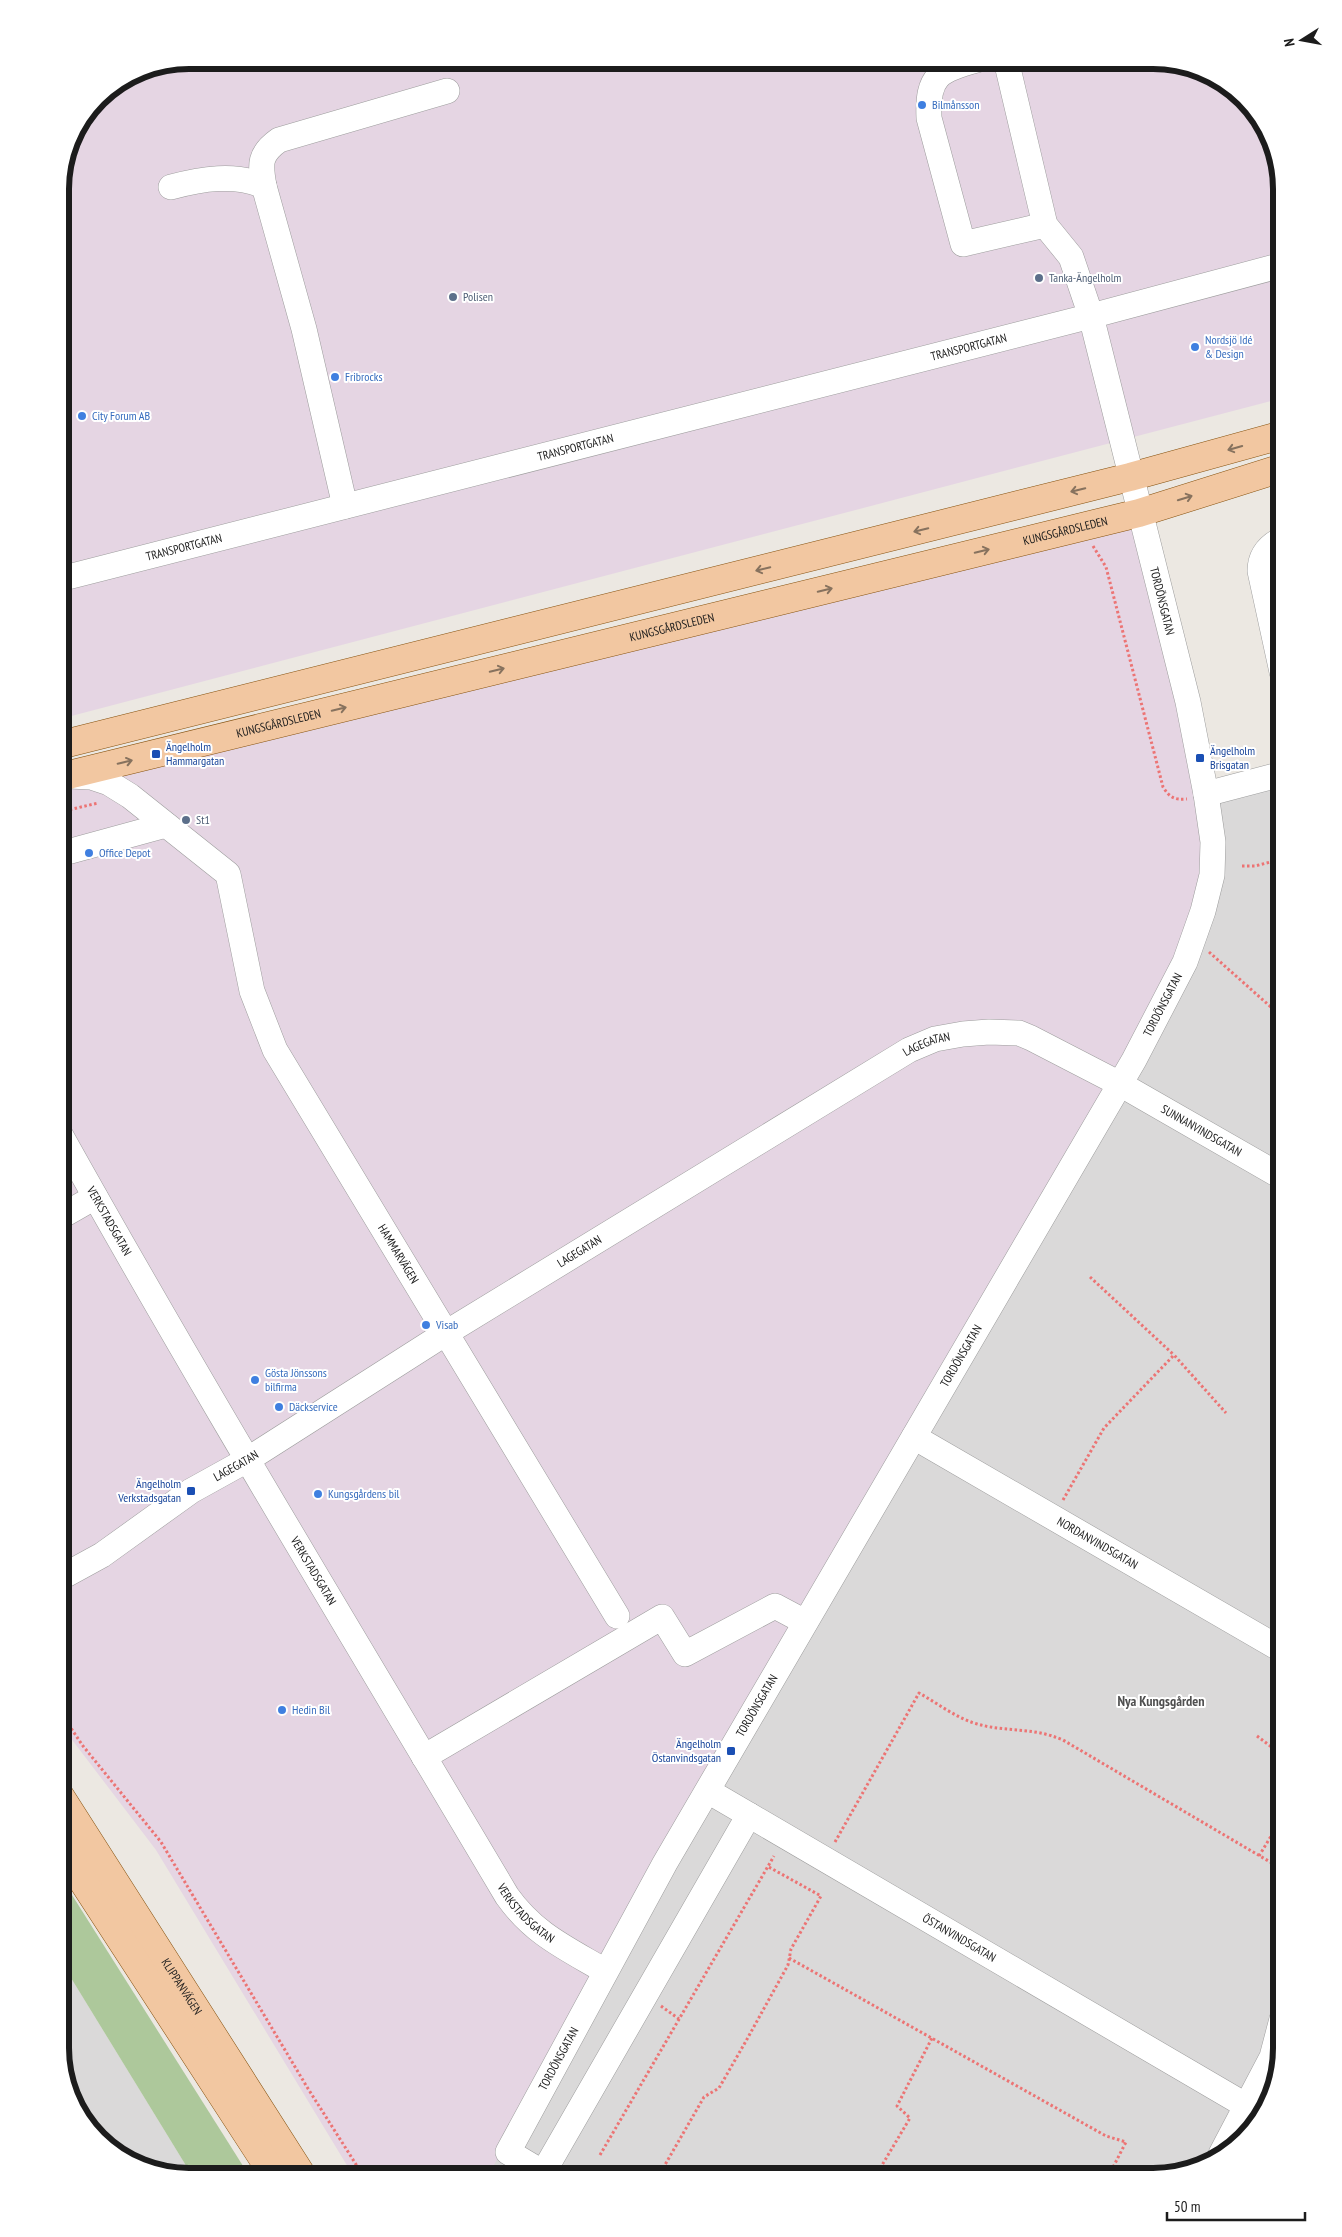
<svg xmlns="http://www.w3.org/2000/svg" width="1342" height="2237" viewBox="0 0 1342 2237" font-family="'PT Sans Narrow',sans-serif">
<rect width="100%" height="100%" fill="#ece8e2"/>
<!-- residential -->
<g fill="#dad9d9">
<path d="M1282 542V654L1265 557Z"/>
<path d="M1282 777V2048L1260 2119 1210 2164 1153 2177H487L1208 796Z"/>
<path d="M60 1960 193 2177H181L118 2155 73 2105 60 2048Z"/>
</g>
<!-- industrial -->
<g fill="#e5d5e3">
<path d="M189 60H1162L1225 82 1269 132 1282 189V398L60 719V181L70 139 98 98 140 70Z"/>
<path d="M1136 516 1211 842 1182 961 487 2177H354L156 1850 60 1724V780Z"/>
</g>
<!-- forest -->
<g fill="#adc89b">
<path d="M60 1876 250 2177H193L60 1960Z"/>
<path d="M499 2167 514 2177H494Z"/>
</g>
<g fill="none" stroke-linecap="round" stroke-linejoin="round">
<defs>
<g id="minor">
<path d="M977 60C939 70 927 76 929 118L963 244 1045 225"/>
<path d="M171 187C201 179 235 173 264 186"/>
<path d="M345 506 304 329 264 186C260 164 259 154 279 140L447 91"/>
<path id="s1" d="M60 579 1091 316 1282 265"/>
<path d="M1282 672 1260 571C1260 556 1268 546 1282 539"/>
<path id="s2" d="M69 776 91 777 109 783 130 796 228 874 252 991 275 1050 617 1616"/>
<path d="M1206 794 1282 774"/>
<path d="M60 854 166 825"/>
<path id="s3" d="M60 1134C204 1392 357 1643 507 1896 534 1934 566 1948 605 1971"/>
<path d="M60 1217 95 1197"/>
<path id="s4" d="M914 1437 1282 1650"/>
<path id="s5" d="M60 1578 102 1555 191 1491 247 1460 446 1333 909 1050 935 1039 963 1034 989 1032 1019 1033 1031 1038 1120 1084 1282 1177"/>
<path d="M424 1757 662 1617 685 1654 775 1606 805 1622"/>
<path id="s6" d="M708 1791 1245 2105"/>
<path d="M1221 2154 1272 2057 1282 2019"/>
<path d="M543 2173 749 1815"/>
<path id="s7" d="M550 2177 508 2152 665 1863 1134 1060 1185 962 1203 911 1212 875 1213 842 1206 794 1188 702 1091 316 1071 257 1045 225 1006 60"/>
</g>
<g id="major">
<path d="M60 745 1130 477 1282 435"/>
<path id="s8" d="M60 777 1139 513 1282 468"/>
<path id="s9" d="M60 1796 303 2177"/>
<path d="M60 1846 275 2177"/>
</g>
</defs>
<!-- minor casing -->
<use href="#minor" stroke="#9d9d9d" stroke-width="26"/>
<!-- major casing -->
<use href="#major" stroke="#85510e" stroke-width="29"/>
<!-- path -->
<g stroke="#ec7474" stroke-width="3" stroke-dasharray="2.5 2.5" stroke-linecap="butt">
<path d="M1093 546 1106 567 1163 787C1170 798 1175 800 1187 799"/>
<path d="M60 812 98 803"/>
<path d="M1242 866H1255L1282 859"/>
<path d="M1209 952 1272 1008 1282 1010"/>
<path d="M1090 1277 1174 1355"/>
<path d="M1063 1500 1104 1428 1174 1355 1226 1413"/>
<path d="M60 1712 83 1746 161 1842 307 2087 364 2177"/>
<path d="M1257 1736 1282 1755"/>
<path d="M835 1842 919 1693C937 1703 955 1717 974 1723 1005 1733 1030 1726 1063 1740L1282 1869"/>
<path d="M1259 1856 1282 1818"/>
<path d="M789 1958 1106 2136 1126 2142 1108 2177"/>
<path d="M661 2006 679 2019"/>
<path d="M600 2155 774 1856"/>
<path d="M658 2177 704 2097 719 2088 746 2041 788 1965 791 1949 821 1896 767 1866"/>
<path d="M875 2177 910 2118 897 2106 932 2038"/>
</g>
<!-- minor -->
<use href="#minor" stroke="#fff" stroke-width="25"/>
<!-- major -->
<use href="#major" stroke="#f2c7a1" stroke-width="28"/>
</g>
<!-- one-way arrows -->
<defs><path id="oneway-shaft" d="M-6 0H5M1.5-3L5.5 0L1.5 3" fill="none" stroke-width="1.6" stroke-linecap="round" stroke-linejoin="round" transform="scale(1.25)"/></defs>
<g stroke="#87725e">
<use href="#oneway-shaft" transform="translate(1235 448) rotate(164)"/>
<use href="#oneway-shaft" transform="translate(1078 490) rotate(166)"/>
<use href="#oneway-shaft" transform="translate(1185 498) rotate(-17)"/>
<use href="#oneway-shaft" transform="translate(921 530) rotate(166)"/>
<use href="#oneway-shaft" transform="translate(982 551) rotate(-14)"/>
<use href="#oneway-shaft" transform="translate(763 569) rotate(166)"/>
<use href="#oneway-shaft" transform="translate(825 590) rotate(-14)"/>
<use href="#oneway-shaft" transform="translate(497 670) rotate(-14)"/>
<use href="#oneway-shaft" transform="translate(339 709) rotate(-14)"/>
<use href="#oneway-shaft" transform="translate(125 762) rotate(-13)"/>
</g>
<!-- markers -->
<g fill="#3f7fe0" stroke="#fff" stroke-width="2">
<circle cx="922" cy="105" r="5"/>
<circle cx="1195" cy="347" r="5"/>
<circle cx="335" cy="377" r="5"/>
<circle cx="82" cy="416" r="5"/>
<circle cx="89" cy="853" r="5"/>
<circle cx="426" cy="1325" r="5"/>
<circle cx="255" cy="1380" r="5"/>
<circle cx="279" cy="1407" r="5"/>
<circle cx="318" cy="1494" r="5"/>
<circle cx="282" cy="1710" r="5"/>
</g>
<g fill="#5c6f8a" stroke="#fff" stroke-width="2">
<circle cx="1039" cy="278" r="5"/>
<circle cx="453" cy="297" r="5"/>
<circle cx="186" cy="820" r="5"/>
</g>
<g fill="#1a4fb4" stroke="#fff" stroke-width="2">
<rect x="151" y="749" width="10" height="10" rx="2.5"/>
<rect x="1195" y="753" width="10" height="10" rx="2.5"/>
<rect x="186" y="1486" width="10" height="10" rx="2.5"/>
<rect x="726" y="1746" width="10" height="10" rx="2.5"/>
</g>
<g text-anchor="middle" stroke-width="4" stroke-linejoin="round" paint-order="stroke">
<!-- shop labels -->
<g font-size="12" fill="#366cbe" stroke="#fff" text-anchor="start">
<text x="932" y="109">Bilmånsson</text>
<text x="1205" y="344">Nordsjö Idé<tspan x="1205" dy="14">&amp; Design</tspan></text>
<text x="345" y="381">Fribrocks</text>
<text x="92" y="420">City Forum AB</text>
<text x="99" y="857">Office Depot</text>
<text x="436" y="1329">Visab</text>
<text x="265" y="1377">Gösta Jönssons<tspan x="265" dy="14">bilfirma</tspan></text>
<text x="289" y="1411">Däckservice</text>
<text x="328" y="1498">Kungsgårdens bil</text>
<text x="292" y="1714">Hedin Bil</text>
</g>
<!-- service labels -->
<g font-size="12" fill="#4e5e75" stroke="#fff" text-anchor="start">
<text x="1049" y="282">Tanka-Ängelholm</text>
<text x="463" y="301">Polisen</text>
<text x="196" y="824">St1</text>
</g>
<!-- street labels -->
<g font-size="12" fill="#1c1c1c" stroke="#fff">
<text dy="4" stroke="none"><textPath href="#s1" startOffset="938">TRANSPORTGATAN</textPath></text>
<text dy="4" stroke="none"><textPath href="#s1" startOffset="532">TRANSPORTGATAN</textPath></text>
<text dy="4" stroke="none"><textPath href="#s8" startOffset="1035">KUNGSGÅRDSLEDEN</textPath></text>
<text dy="4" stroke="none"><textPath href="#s1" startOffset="128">TRANSPORTGATAN</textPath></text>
<text transform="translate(1162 601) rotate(76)" y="4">TORDÖNSGATAN</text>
<text dy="4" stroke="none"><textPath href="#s8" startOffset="630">KUNGSGÅRDSLEDEN</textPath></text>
<text dy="4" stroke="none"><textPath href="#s8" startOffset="225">KUNGSGÅRDSLEDEN</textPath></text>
<text dy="4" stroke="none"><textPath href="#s7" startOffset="1370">TORDÖNSGATAN</textPath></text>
<text dy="4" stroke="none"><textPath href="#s5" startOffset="1019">LAGEGATAN</textPath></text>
<text dy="4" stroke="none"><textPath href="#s5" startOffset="1320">SUNNANVINDSGATAN</textPath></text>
<text dy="4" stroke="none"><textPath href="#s3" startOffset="100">VERKSTADSGATAN</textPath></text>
<text dy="4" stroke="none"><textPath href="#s5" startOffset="614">LAGEGATAN</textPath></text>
<text dy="4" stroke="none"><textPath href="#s2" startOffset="612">HAMMARVÄGEN</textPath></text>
<text dy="4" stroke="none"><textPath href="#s7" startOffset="965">TORDÖNSGATAN</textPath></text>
<text dy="4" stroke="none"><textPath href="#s5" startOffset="209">LAGEGATAN</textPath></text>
<text dy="4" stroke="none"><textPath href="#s4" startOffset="212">NORDANVINDSGATAN</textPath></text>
<text dy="4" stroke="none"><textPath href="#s3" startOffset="505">VERKSTADSGATAN</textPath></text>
<text dy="4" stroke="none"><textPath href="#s7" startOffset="560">TORDÖNSGATAN</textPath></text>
<text dy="4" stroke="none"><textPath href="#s3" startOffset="909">VERKSTADSGATAN</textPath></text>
<text dy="4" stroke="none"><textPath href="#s6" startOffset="291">ÖSTANVINDSGATAN</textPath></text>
<text dy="4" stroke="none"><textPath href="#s9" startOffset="226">KLIPPANVÄGEN</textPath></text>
<text dy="4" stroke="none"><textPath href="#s7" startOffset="155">TORDÖNSGATAN</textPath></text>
</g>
<!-- transit labels -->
<g font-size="12" fill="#164399" stroke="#fff" text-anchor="start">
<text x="166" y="751">Ängelholm<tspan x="166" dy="14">Hammargatan</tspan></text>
<text x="1210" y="755">Ängelholm<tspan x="1210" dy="14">Brisgatan</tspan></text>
<text x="181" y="1488" text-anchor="end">Ängelholm<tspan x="181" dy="14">Verkstadsgatan</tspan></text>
<text x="721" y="1748" text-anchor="end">Ängelholm<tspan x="721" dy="14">Östanvindsgatan</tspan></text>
</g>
<!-- neighbourhood labels -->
<g font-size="14" font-weight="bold" fill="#4f4f4f" stroke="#fff">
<text x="1161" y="1706">Nya Kungsgården</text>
</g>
</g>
<!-- crop -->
<path d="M0 0H1342V2237H0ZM189 69H1153A120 120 0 0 1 1273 189V2048A120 120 0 0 1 1153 2168H189A120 120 0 0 1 69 2048V189A120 120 0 0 1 189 69Z" fill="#fff" fill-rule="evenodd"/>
<path fill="none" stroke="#1c1c1c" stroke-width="6" d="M189 69H1153A120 120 0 0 1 1273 189V2048A120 120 0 0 1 1153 2168H189A120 120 0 0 1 69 2048V189A120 120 0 0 1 189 69Z"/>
<!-- north arrow -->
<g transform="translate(1302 40) rotate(259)" stroke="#ffffff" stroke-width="4" paint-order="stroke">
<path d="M0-4L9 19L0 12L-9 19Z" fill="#1c1c1c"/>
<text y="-8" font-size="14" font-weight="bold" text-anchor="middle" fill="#1c1c1c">N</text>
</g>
<!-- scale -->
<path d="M1167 2212v8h138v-8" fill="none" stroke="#1c1c1c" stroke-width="2.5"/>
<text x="1174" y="2212" font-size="15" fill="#1c1c1c" stroke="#ffffff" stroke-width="4" paint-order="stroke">50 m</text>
</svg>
